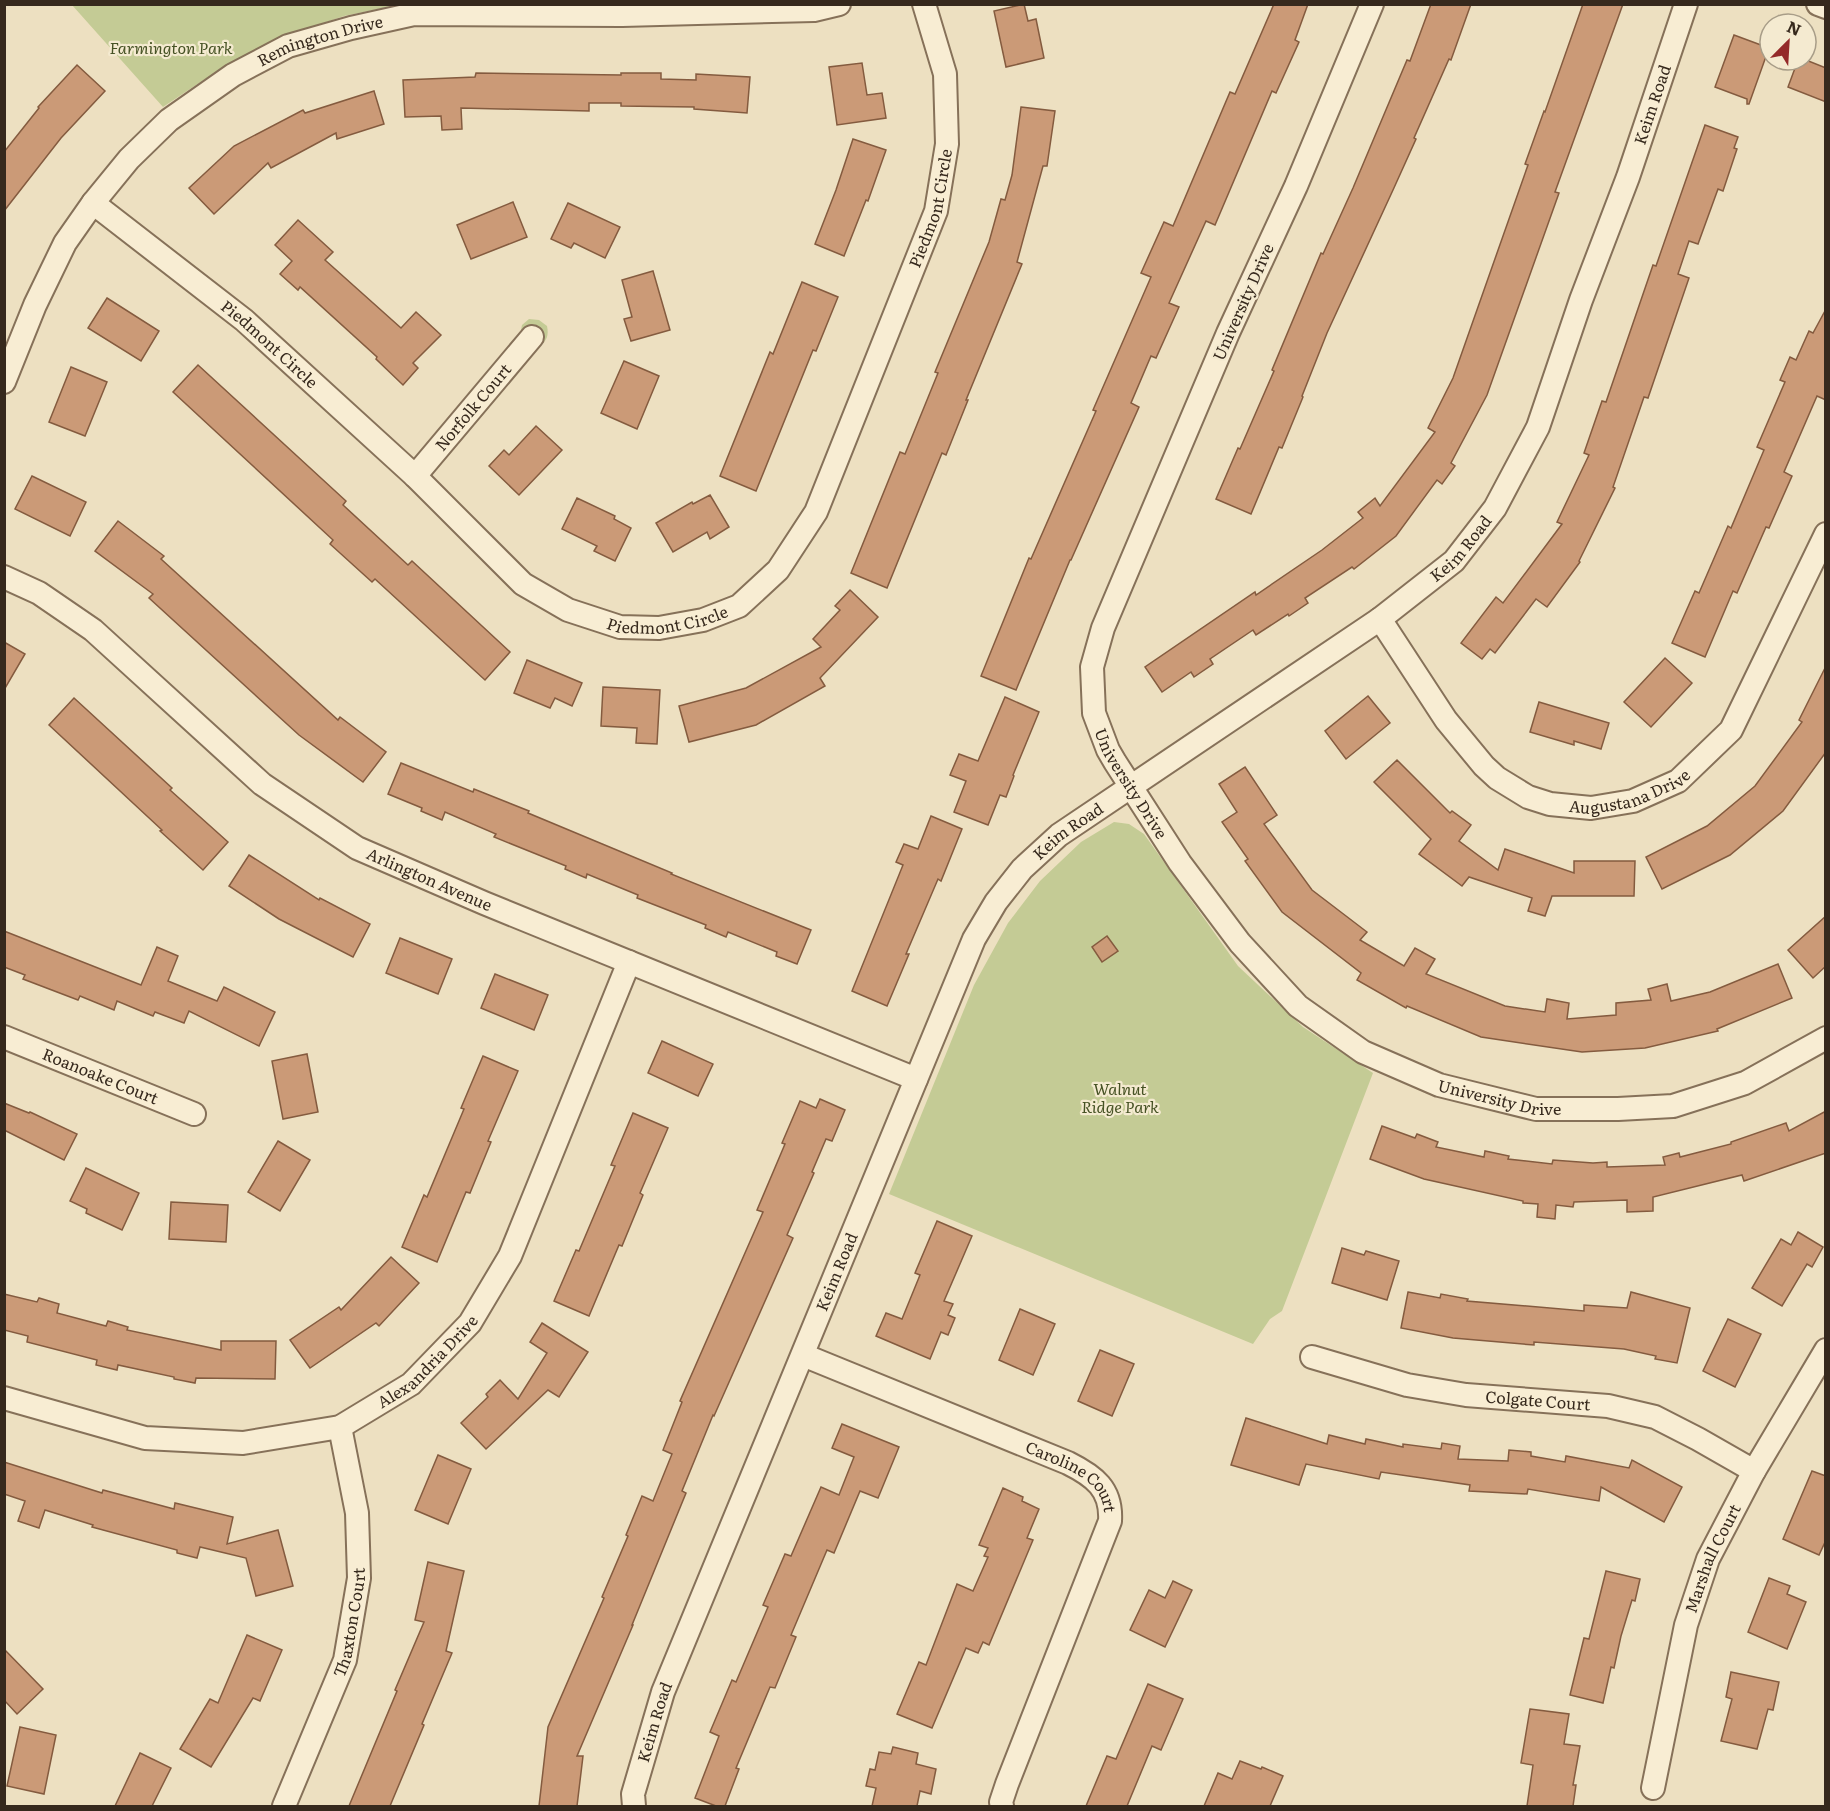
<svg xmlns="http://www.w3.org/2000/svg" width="1830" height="1811" viewBox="0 0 1830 1811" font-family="Literata,serif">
<rect width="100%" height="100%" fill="#ede0c1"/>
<!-- green -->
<g fill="#c4cb95">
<path d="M72 5H397L344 16 277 39 205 79 163 107Z"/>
<path d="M529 319 539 320 547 326C549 335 547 342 538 346L520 335 522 325Z"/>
<path d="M1114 822 1129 824 1144 834 1238 966 1303 1027 1373 1073 1282 1311 1270 1319 1253 1344 889 1194 974 985 1008 923 1040 881 1081 842Z"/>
</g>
<!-- building -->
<g fill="#cb9a77" stroke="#845b3f" stroke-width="1.5">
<path d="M1024 4 1028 21 1036 19 1044 58 1006 67 994 11Z"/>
<path d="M1274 4H1308L1295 40 1299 42 1276 93 1272 91 1215 225 1206 221 1169 303 1179 307 1156 358 1151 356 1131 403 1139 407 1071 560H1070L1016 690 981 676 1029 558 1031 559 1096 411 1093 410 1151 277 1141 273 1164 222 1173 226 1230 92 1235 94Z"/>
<path d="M1431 4H1471L1451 60 1449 59 1414 138 1416 139 1393 190 1327 333 1302 396 1303 397 1282 448 1279 447 1251 514 1216 499 1238 448 1240 449 1274 371 1272 370 1321 253 1323 254 1353 188 1407 60 1410 61Z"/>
<path d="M1583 4H1623L1555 192 1559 193 1487 395 1451 463 1455 466 1442 484 1437 480 1396 536 1354 569 1352 567 1305 598 1308 603 1289 616 1288 614 1256 635 1253 630 1210 659 1213 664 1194 677 1191 672 1162 692 1145 667 1255 592 1256 595 1322 550 1363 518 1358 512 1375 498 1380 506 1435 432 1428 428 1453 378 1528 165 1525 164 1544 111 1545 112Z"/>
<path d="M1734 35 1769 48 1749 104H1747V99L1715 87Z"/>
<path d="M1798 60H1806L1826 68V102L1788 87Z"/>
<path d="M862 63 867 95 882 93 886 118 837 125 829 67Z"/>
<path d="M77 65 105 91 61 138 4 211V152L39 108 38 107Z"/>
<path d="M476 73 621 75V73H661V79L696 80V74L750 77 747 113 694 109V107L621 106V103H589V111L461 108 462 129 442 130 441 116 405 117 403 80 475 77Z"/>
<path d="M374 91 384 124 337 139 336 133 271 168 268 163 214 214 189 188 234 146 303 110 305 113Z"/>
<path d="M1021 107 1055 111 1047 166H1043L1017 262 1022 264 966 400H968L946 455 942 453 887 588 851 573 900 452 905 454 938 373 935 372 989 242 1001 199 1005 200 1012 175Z"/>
<path d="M1705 125 1738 137 1734 148 1737 149 1723 191 1718 189 1698 244 1689 241 1678 274 1689 278 1648 398 1644 397 1613 487 1615 488 1579 561 1580 562 1547 607 1536 599 1495 653 1490 649 1482 659 1461 643 1496 597 1503 603 1562 524 1557 522 1589 455 1584 453 1602 401 1606 402 1653 265 1656 266Z"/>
<path d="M853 139 886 150 868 201 866 200 844 256 815 244 836 190Z"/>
<path d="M513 202 527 237 471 259 457 225Z"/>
<path d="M568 203 620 227 605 258 574 243 571 248 551 239Z"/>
<path d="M298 220 333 252 325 260 401 328 416 312 441 335 413 363 418 368 403 385 376 359 377 357 300 287 298 290 280 274 292 261 275 245Z"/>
<path d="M653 271 670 330 631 341 624 319 632 317 622 280Z"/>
<path d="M802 282 838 297 816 351 813 350 756 491 720 476 770 352 773 354Z"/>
<path d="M107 298 159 331 141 361 88 328Z"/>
<path d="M1826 309V400L1817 396 1784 472 1792 476 1769 528 1766 527 1737 593 1733 591 1705 657 1672 643 1695 591 1699 593 1728 526 1731 528 1764 450 1757 447 1785 382 1780 380 1790 357 1796 360 1809 331 1813 333Z"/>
<path d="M624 361 659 376 637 429 601 413Z"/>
<path d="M198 365 346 501 343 505 408 565 412 561 510 652 485 680 375 579 372 582 330 544 333 540 173 392Z"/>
<path d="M71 367 107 382 85 436 49 422Z"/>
<path d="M536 426 562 450 519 495 489 466 504 450 509 455Z"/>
<path d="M32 476 86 502 70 536 15 509Z"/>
<path d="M710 495 729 527 710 539 707 532 673 552 656 523 692 502 693 504Z"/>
<path d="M577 498 615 516 614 519 631 528 615 561 594 551 597 546 562 529Z"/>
<path d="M118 521 164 556 161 559 338 720 340 717 386 752 363 782 299 735 149 598 153 594 95 551Z"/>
<path d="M850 590 878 617 820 678 825 686 756 725 689 742 679 706 746 688 821 647 813 639 840 610 835 606Z"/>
<path d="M4 642 25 654 4 690Z"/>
<path d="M1665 658 1692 683 1651 727 1624 702Z"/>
<path d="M527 660 582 683 572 706 555 698 550 708 514 693Z"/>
<path d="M1826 666V752L1783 811 1730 855 1662 889 1646 857 1707 826 1755 786 1802 722 1799 720Z"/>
<path d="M603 687 660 690 657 744 636 743 637 728 601 726Z"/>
<path d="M1368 696 1390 723 1346 759 1325 731Z"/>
<path d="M1005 697 1039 712 1013 775 1014 776 1006 797 1000 795 988 825 954 812 966 781 950 775 959 754 978 761Z"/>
<path d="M74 698 172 788 170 790 228 842 203 870 160 831 162 830 49 725Z"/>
<path d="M1539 702 1609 723 1601 749 1574 741V745L1530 732Z"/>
<path d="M1397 760 1450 813 1452 811 1471 825 1459 841 1498 870 1505 849 1574 873V861H1635L1634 896H1552L1545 916 1528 911 1532 898 1469 877 1462 886 1419 854 1431 839 1374 782Z"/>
<path d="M401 763 473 792 474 789 529 811 528 813 672 873 671 874 811 930 797 964 776 956 777 952 728 932 726 937 705 928 706 925 637 898 638 895 587 874 586 878 565 869 566 866 494 837 496 834 445 812 442 820 421 811 422 808 388 794Z"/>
<path d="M1245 767 1277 815 1264 824 1312 890 1367 932 1360 940 1404 966 1415 948 1435 959 1426 974 1505 1006 1545 1012 1547 999 1569 1003 1567 1019 1616 1015V1003L1651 1000 1648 989 1667 984 1671 1001 1710 992 1778 964 1792 998 1717 1029 1718 1031 1645 1048 1582 1052 1481 1037 1407 1006 1406 1008 1357 980 1361 973 1282 912 1245 861 1248 859 1222 822 1237 812 1219 784Z"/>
<path d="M931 816 962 829 941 881 938 879 906 954H909L887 1006 852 991 903 865 896 862 904 844 918 849Z"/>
<path d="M249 855 319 900 320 898 370 924 353 957 279 919 229 886Z"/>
<path d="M1826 916V966L1813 978 1788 950Z"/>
<path d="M4 931 141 985 157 947 178 956 168 981 217 1001 224 987 275 1012 259 1046 189 1011 184 1023 155 1012 153 1016 117 1001 114 1010 80 996 78 1000 23 979 25 975 4 967Z"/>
<path d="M1107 936 1118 951 1102 962 1092 947Z"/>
<path d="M400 938 452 959 438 994 386 973Z"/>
<path d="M495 974 548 995 534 1030 481 1008Z"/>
<path d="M662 1041 713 1064 698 1096 648 1073Z"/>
<path d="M307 1054 318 1112 283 1119 272 1061Z"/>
<path d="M483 1056 518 1071 488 1141 491 1142 470 1193 466 1192 437 1262 402 1247 424 1195 427 1197 464 1109 461 1108Z"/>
<path d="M820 1099 845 1110 832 1141 826 1139 812 1172 814 1173 787 1235 793 1238 714 1416 713 1415 682 1491 686 1493 632 1625H633L577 1756H583L577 1806H539L548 1727 604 1598 602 1597 628 1536 626 1535 642 1496 653 1501 672 1454 663 1450 682 1402 680 1401 763 1212 757 1210 785 1144 782 1143 800 1101 816 1108Z"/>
<path d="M4 1103 29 1113 30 1112 77 1134 64 1160 4 1130Z"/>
<path d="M1826 1111V1153L1744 1181 1742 1175 1653 1197V1211L1627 1212V1200L1574 1202 1573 1207 1556 1205 1555 1219 1537 1217 1538 1204 1523 1203V1201L1424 1179 1370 1159 1382 1126 1415 1138 1417 1134 1438 1142 1436 1147 1484 1157 1485 1151 1509 1156 1508 1159 1552 1164 1553 1160 1593 1163 1607 1162V1167L1665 1165 1663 1157 1679 1153 1680 1157 1731 1144V1142L1786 1123 1789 1131Z"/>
<path d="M633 1113 668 1128 640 1193 643 1195 622 1246 619 1245 589 1316 554 1301 576 1250 579 1251 615 1166 611 1165Z"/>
<path d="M278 1141 310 1160 280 1211 248 1192Z"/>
<path d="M86 1168 139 1193 122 1230 86 1213 87 1209 70 1201Z"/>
<path d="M171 1202 228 1205 226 1242 169 1239Z"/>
<path d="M937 1221 972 1236 944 1301 953 1304 948 1315 955 1318 948 1335 941 1332 930 1359 876 1336 886 1313 902 1319 920 1275 915 1273Z"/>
<path d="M1798 1232 1823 1247 1812 1267 1807 1264 1782 1306 1752 1288 1781 1239 1791 1245Z"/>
<path d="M1342 1248 1364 1255 1366 1251 1399 1261 1387 1300 1332 1283Z"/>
<path d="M391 1257 419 1283 379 1326 376 1323 310 1368 290 1340 339 1307 341 1310Z"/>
<path d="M1408 1292 1440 1298 1441 1294 1468 1299 1467 1301 1584 1311V1305L1627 1308 1631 1292 1690 1308 1677 1363 1655 1359 1656 1356 1624 1349 1534 1342V1345L1453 1338 1401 1328Z"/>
<path d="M4 1294 37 1302 39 1298 59 1304 57 1313 106 1326 108 1321 128 1327 127 1330 221 1350V1341H276L275 1379 196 1378 195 1383 174 1379V1377L118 1365 117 1370 96 1365 97 1360 27 1342 28 1336 4 1330Z"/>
<path d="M1020 1309 1055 1324 1033 1375 999 1360Z"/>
<path d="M1728 1319 1761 1334 1735 1387 1703 1371Z"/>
<path d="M542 1323 588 1352 559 1397 548 1390 486 1449 461 1423 488 1397 486 1394 500 1380 518 1399 547 1353 530 1342Z"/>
<path d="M1100 1350 1134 1364 1112 1416 1078 1401Z"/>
<path d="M1246 1418 1327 1444 1329 1435 1365 1444 1366 1439 1403 1447V1444L1441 1449 1442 1443 1460 1446 1458 1459 1508 1461 1509 1450 1531 1452V1456L1565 1462 1566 1456 1629 1468 1632 1460 1682 1487 1664 1522 1601 1487 1599 1501 1528 1489 1527 1494 1469 1491 1470 1485 1381 1472 1379 1479 1306 1464 1299 1485 1231 1465Z"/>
<path d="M842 1424 899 1447 878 1498 860 1491 834 1553 827 1550 791 1635 796 1637 775 1688 770 1687 736 1768 739 1769 725 1806H716L695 1798 719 1736 710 1732 732 1680 736 1682 768 1607 763 1605 785 1554 791 1556 821 1487 839 1495 854 1457 832 1448Z"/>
<path d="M438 1455 471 1469 448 1524 415 1510Z"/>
<path d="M4 1462 102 1493 103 1490 174 1509 175 1503 233 1517 227 1544 278 1530 293 1586 256 1596 246 1558 200 1547 197 1558 177 1553V1550L92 1527 93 1525 45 1510 39 1528 18 1521 25 1501 4 1494Z"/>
<path d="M1812 1471 1826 1476V1540L1819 1555 1783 1539Z"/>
<path d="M1003 1488 1023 1497 1022 1501 1039 1509 1027 1538 1033 1540 989 1645 983 1642 978 1653 966 1648 932 1728 897 1714 919 1662 926 1665 957 1584 973 1591 988 1557 984 1556 988 1548 979 1545Z"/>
<path d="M428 1562 464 1571 446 1651 452 1653 422 1724 424 1725 390 1806H349L397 1691 395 1690 424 1622 415 1620Z"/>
<path d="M1606 1571 1640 1579 1635 1601 1632 1600 1621 1636 1614 1668 1611 1667 1603 1703 1570 1695 1584 1638 1589 1639Z"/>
<path d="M1769 1578 1790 1586 1787 1594 1806 1602 1787 1649 1748 1632Z"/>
<path d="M1173 1581 1192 1590 1165 1647 1130 1630 1149 1590 1165 1598Z"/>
<path d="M247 1635 282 1650 260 1701 253 1698 211 1767 180 1749 210 1699 218 1703Z"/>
<path d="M4 1649 43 1689 17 1714 4 1700Z"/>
<path d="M1731 1672 1779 1682 1773 1710 1768 1709 1757 1749 1721 1741 1732 1699 1726 1697Z"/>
<path d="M1148 1684 1183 1699 1161 1750 1152 1746 1127 1806H1086L1107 1756 1116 1759Z"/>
<path d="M1530 1709 1569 1714 1564 1744 1580 1746 1573 1785H1576L1573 1806H1527L1533 1765 1521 1763Z"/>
<path d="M20 1727 56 1735 44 1794 7 1786Z"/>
<path d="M893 1747 918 1753 916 1764 936 1769 931 1794 920 1791 917 1806H872L876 1788 866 1786 870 1769 875 1770 879 1752 891 1754Z"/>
<path d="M140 1753 171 1768 152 1806H115Z"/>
<path d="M1240 1761 1261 1769 1262 1767 1283 1776 1270 1806H1204L1218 1773 1232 1779Z"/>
</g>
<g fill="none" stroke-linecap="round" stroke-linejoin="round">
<defs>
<g id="street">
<path id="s1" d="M1372 4 1296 186 1228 333 1103 628 1092 667 1094 713 1108 750 1115 762 1180 863 1240 943 1298 1006 1363 1052 1439 1085 1536 1109H1618L1673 1106 1745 1083 1826 1038"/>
<path d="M1818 4 1826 7"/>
<path id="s2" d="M93 203 244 320 415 476 523 584 568 610 620 627 659 628 703 620 739 606 778 570 816 512 936 211 947 144 945 74 924 4"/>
<path id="s3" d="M4 382 35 305 65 243 93 203 129 159 169 120 233 75 288 46 351 28 414 14 622 15 814 10 839 4"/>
<path id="s4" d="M415 476 532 337"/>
<path id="s5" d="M4 577 39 593 93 630 262 784 357 848 484 903 916 1079"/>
<path id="s6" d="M1380 619 1446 720 1484 766 1497 778 1528 797 1550 804 1591 808 1633 801 1678 781 1731 730 1826 534"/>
<path id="s7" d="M4 1037 194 1114"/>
<path id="s8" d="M803 1355 1068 1463C1094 1476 1112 1489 1110 1521L1007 1784 1001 1802 1002 1806"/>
<path id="s9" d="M1312 1357 1407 1385 1466 1395 1608 1406 1655 1417 1698 1439 1754 1471"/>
<path id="s10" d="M4 1398 145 1438 243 1443 340 1427 411 1384 470 1323 510 1256 629 962"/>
<path id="s11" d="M1653 1788 1686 1625 1708 1559 1754 1471 1826 1350"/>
<path id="s12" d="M284 1806 345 1660 359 1578 357 1513 340 1427"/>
<path id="s13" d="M634 1806 633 1794 663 1692 974 939 996 902 1022 869 1059 835 1380 619 1454 561 1495 508 1538 427 1581 300 1628 177 1686 4"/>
</g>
</defs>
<!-- street casing -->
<use href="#street" stroke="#867159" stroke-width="26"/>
<!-- street -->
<use href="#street" stroke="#f8edd3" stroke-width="22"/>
</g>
<g text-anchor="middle" stroke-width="4.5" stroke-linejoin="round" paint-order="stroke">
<!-- street labels -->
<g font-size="16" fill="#36291d" stroke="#f4ead0">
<text dy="6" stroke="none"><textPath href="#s3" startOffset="486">Remington Drive</textPath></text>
<text dy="6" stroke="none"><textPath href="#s13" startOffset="2050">Keim Road</textPath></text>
<text dy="6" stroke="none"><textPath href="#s2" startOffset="1252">Piedmont Circle</textPath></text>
<text transform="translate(1243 302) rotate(-66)" y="6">University Drive</text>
<text dy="6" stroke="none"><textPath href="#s2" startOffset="226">Piedmont Circle</textPath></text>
<text dy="6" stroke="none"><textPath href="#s4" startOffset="90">Norfolk Court</textPath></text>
<text dy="6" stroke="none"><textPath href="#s13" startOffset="1563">Keim Road</textPath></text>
<text dy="6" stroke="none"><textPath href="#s2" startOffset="730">Piedmont Circle</textPath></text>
<text dy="6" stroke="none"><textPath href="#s1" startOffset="846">University Drive</textPath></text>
<text dy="6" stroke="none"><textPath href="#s6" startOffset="340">Augustana Drive</textPath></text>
<text dy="6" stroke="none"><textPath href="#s13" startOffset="1078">Keim Road</textPath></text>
<text dy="6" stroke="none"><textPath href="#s5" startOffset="526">Arlington Avenue</textPath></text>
<text dy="6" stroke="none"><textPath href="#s7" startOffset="104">Roanoake Court</textPath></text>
<text dy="6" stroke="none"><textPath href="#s1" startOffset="1350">University Drive</textPath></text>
<text dy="6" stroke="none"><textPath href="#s13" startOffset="573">Keim Road</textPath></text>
<text dy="6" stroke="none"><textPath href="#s10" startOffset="453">Alexandria Drive</textPath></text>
<text dy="6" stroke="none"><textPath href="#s9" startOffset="231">Colgate Court</textPath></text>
<text dy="6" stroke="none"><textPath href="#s8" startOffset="298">Caroline Court</textPath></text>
<text dy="6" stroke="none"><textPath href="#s11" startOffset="238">Marshall Court</textPath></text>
<text dy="6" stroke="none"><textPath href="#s12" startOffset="196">Thaxton Court</textPath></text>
<text dy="6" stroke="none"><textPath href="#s13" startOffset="87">Keim Road</textPath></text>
</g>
<!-- park labels -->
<g font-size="16" font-style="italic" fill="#465224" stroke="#f4ead0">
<text x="171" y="54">Farmington Park</text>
<text x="1120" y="1095">Walnut<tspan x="1120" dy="18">Ridge Park</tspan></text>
</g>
</g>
<!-- border -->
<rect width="1830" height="1811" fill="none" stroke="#36291d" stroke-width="12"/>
<!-- north arrow -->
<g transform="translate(1788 42) rotate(24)"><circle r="28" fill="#f4ead0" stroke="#a89d88" stroke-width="1.5"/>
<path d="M0-4.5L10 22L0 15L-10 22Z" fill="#942a2a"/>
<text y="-9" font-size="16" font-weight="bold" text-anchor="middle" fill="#36291d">N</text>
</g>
</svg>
